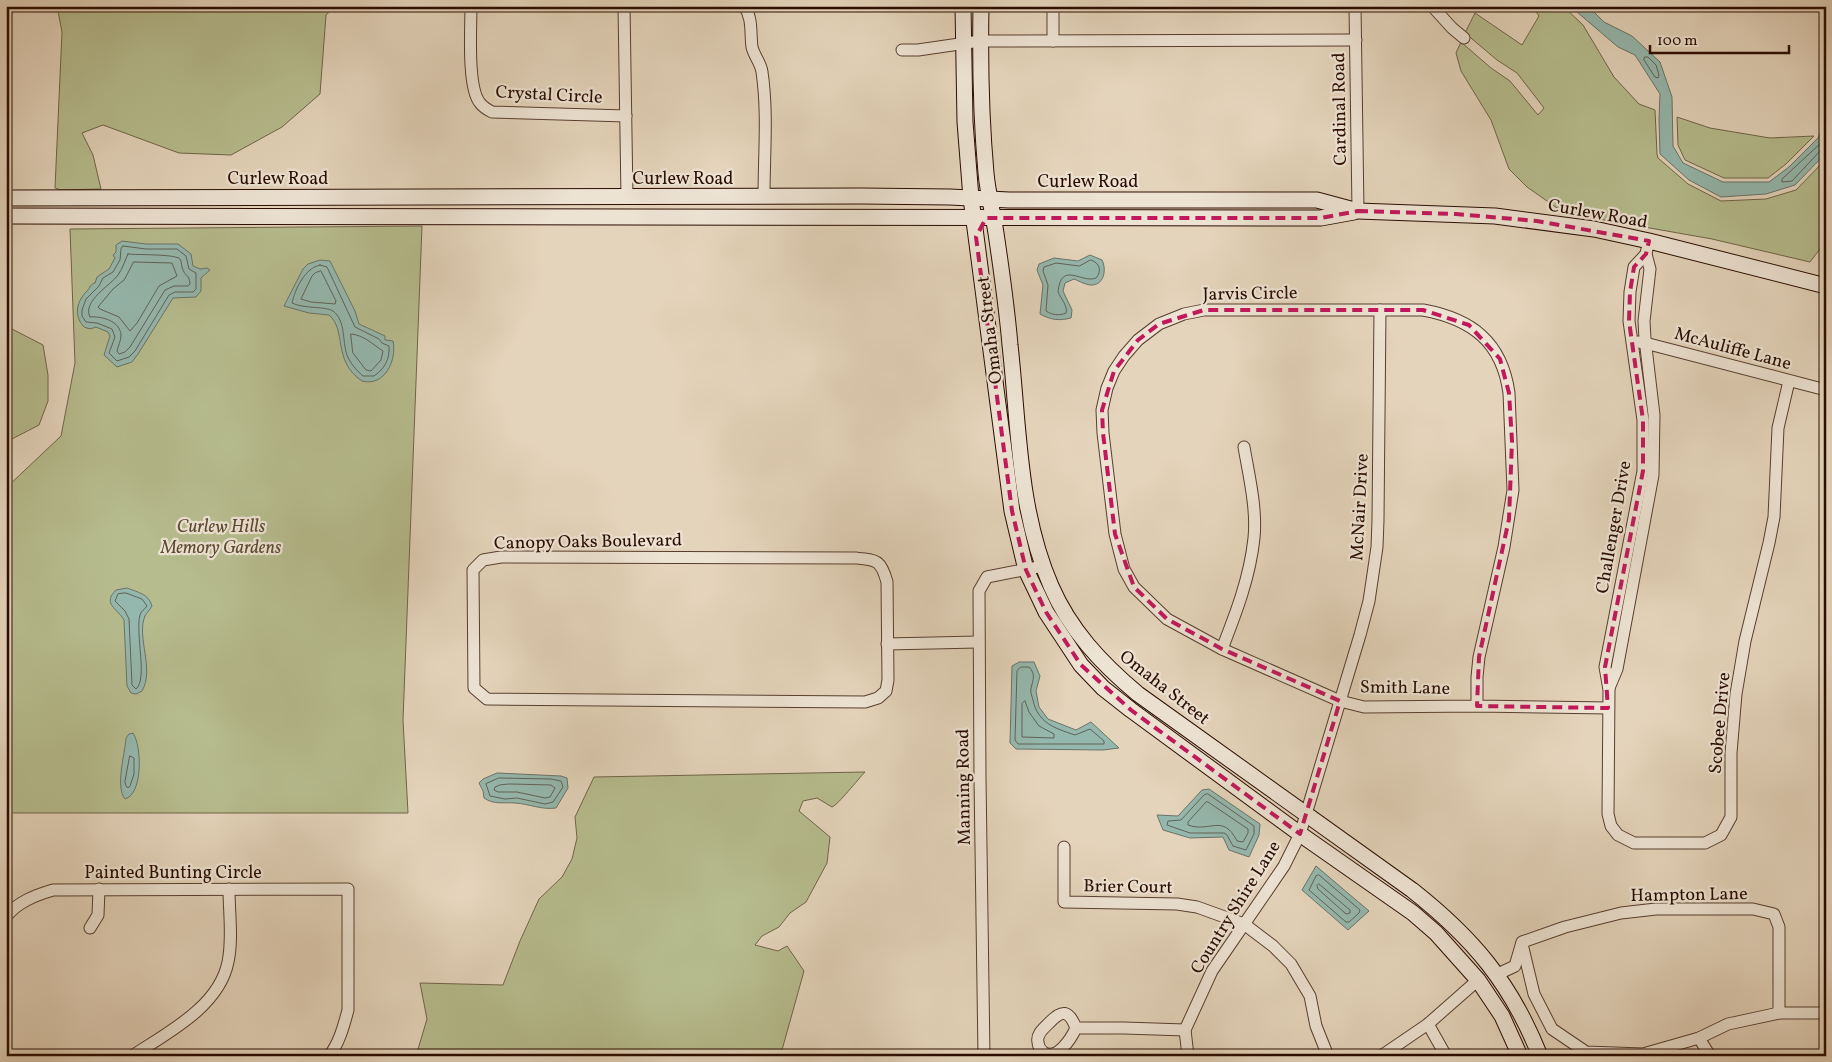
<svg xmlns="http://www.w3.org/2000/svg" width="1832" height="1062" viewBox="0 0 1832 1062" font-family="Vollkorn,serif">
<rect width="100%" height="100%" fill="#e4d4bb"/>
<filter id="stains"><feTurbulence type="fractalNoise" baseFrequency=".004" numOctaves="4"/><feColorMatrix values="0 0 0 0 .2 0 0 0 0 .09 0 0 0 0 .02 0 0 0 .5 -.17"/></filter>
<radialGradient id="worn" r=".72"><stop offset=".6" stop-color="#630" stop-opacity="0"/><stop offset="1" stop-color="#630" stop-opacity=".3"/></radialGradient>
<!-- green -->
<g fill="#b6bc8e" stroke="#706447">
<path d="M57 6H336L326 15 320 94 282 127 231 155 179 153 103 125 82 133 93 155 101 189 61 190 55 188 62 32Z"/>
<path d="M1532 6H1563L1583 25 1614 77 1639 104 1655 110 1657 154 1658 158 1688 184 1721 201 1766 199 1796 190 1826 159V241L1810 262 1712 239 1599 219 1557 208 1527 187 1509 169 1491 120 1461 71 1456 53 1461 42 1491 68 1510 81 1538 115 1544 108 1517 73 1497 60 1465 33 1475 13 1522 45 1539 16Z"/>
<path d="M1677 117 1710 128 1770 138 1814 136 1786 164 1768 178H1724L1685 160 1678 145Z"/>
<path d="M422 226 403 720 408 813H6V488L61 436 75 363 70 229Z"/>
<path d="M12 329 43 345 48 375V401L39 425 6 442V335Z"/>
<path d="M865 772C858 779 838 805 832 807L817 798 803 801 799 811 830 837 827 863 806 902 790 913 779 927 762 936 755 945 778 951 787 946 804 971 782 1050 496 1056H416L427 1019 420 983 503 985 520 941 539 899 562 877 572 859 577 838 575 817 594 777Z"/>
</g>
<!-- water -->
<g fill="#95b8ae" stroke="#6a7368">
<path d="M1570 6H1588L1604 22 1632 36 1660 62 1672 97 1673 146 1683 163 1723 182H1769L1789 167 1818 138 1826 121V153L1795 185 1766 194 1721 197 1689 180 1660 154 1659 119 1660 94 1635 55 1618 47Z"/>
<path d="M122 241 146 244H178L191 254 193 266 200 269 207 268 210 270 201 278V291L196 297 173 298 138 354 132 362 117 367 104 355 110 336 108 332 96 327 90 329 84 327C73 315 77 301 87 291 91 287 90 284 95 283L97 277 109 269 115 258 113 255 116 252V245Z"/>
<path d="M1090 255 1102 260C1107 270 1104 286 1090 285 1084 284 1079 281 1074 279L1065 283 1063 291 1072 310 1071 318C1059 321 1051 320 1040 314L1043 285 1037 270 1039 264 1054 258 1078 261Z"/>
<path d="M320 260 330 261 355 311 359 324 385 336V340L393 341C397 360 385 387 362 381 332 361 347 330 329 315L309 313 284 306 303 269 308 264Z"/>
<path d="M127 588C137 592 149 594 152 606 150 610 147 612 145 616 136 637 155 669 142 691L136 694 131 693 127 686 124 620C117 608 102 604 116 590Z"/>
<path d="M1019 662H1034L1040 676 1036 691 1039 707 1048 719 1076 730 1091 722 1119 748 1103 750 1016 749 1010 743 1012 666Z"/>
<path d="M133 733C142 746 143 794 125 799 115 787 125 754 126 738L129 734Z"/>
<path d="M497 773 561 776 567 778 568 788 556 808C541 810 530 804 515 803 504 802 494 805 484 798L483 791 479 783 483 779Z"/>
<path d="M1209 789 1260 824 1259 835 1249 857 1229 850 1223 837 1190 838 1163 830 1157 815 1178 816 1202 790Z"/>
<path d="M1316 866 1369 911 1348 930 1302 890Z"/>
</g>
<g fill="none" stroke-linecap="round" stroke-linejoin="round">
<!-- shore -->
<g stroke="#606257" stroke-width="1">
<path d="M1645 57H1648L1656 65 1659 75 1658 78 1655 77 1644 60Z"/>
<path d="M1826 134 1822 142 1782 179V182L1792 181 1820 151 1826 150"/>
<path d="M123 246 146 249H177L186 256 189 269 196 273V289L193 292H175L169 295 135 351 129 357 117 361 109 353 115 337 112 329 97 323 86 322 82 316V310L86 299 99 286 103 278 113 272 120 260 121 249Z"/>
<path d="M128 254C137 255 176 254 180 259 182 262 181 266 183 270 186 277 189 274 190 284L188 286H174L165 290 130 347 125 352 119 354 117 351C118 346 121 341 121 335 120 321 102 316 90 317 82 301 111 285 118 275 123 268 125 260 128 254Z"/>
<path d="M1091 260C1100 263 1102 271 1096 278 1082 284 1061 260 1058 292 1061 299 1068 306 1066 313 1059 316 1052 315 1046 311L1048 285 1043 271 1044 267 1056 263 1079 266Z"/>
<path d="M134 262 172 263 177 276 159 286 137 323 130 331 119 317 100 309 98 307 113 289 124 280Z"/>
<path d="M320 265 327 267 355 327 379 339 382 343 389 346C390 360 384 369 374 376H363C357 371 350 363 347 355 342 341 346 321 333 311 326 306 304 309 292 303 295 289 305 268 320 265Z"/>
<path d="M321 271 336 301 335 304 311 302 301 299 312 276 315 273Z"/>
<path d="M351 334C364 335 372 344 383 351L381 360 371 371 366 370 353 353Z"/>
<path d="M126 593 142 599 147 606C145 609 141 611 140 615 135 633 148 679 136 689L132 685 129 619 125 611 115 601 118 594Z"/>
<path d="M1021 667H1029C1036 674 1033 680 1031 688 1030 692 1032 696 1033 700 1038 723 1054 728 1075 735L1090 729 1104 741V744H1018L1015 740 1017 671Z"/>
<path d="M1025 701 1029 712 1039 726 1054 734V738L1022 737V704Z"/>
<path d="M130 756 134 758V774L130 786 128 788 126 786 125 782Z"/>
<path d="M499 778 551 779 561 781 563 787 553 802 545 804 517 798 505 799 490 796 486 784Z"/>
<path d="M510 784 551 785 555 788 550 797 545 798 517 792H498L494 790 495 787 500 785Z"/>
<path d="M1208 794 1254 826V834L1246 850 1233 846 1227 835 1224 833H1190L1167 825 1168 821 1181 820 1204 795Z"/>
<path d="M1208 802 1248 829V833L1243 842 1237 841C1223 813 1210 833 1188 825V822L1206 802Z"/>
<path d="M1319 875 1360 910 1359 913 1349 922H1346L1309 890 1316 876Z"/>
<path d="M1319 884 1350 910V913L1346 914 1318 889 1317 886Z"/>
</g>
<defs>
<g id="minor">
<path d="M471 6C471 27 467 88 480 103 483 107 488 110 492 112L626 116"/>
<path d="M624 6 627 198"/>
<path d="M744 6C753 18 750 33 752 47 754 56 761 63 762 72 768 113 764 155 764 196"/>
<path d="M1053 6V41"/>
<path d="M1355 6 1358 211"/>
<path d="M1432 6 1452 28 1464 38"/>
<path d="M902 50H918L980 41 1356 40"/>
<path d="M1646 254 1634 267 1630 292 1629 321 1643 420V471L1605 667 1609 690 1608 814 1611 826 1618 835 1634 843H1705L1721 835 1731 817V753L1736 694 1745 641 1769 543 1774 517 1778 428 1789 381"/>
<path d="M1638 342 1645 343 1826 390"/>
<path d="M501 557 856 558C877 560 881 560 887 582L888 680 886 691 878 698 865 702 487 699 474 688 473 570 483 560Z"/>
<path d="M887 644 978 642"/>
<path d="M1222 649C1236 613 1250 577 1254 538 1257 509 1249 476 1244 447"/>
<path d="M1609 688 1617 669 1653 475 1654 415 1645 339 1644 321 1650 269 1646 254 1647 249"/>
<path d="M1477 706V677L1479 657 1504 547 1513 490 1509 393C1502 342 1472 319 1423 310H1204L1184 314 1159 324 1138 340 1124 356 1114 371 1107 388 1102 410 1103 433 1115 534 1124 569 1134 587 1167 619 1222 649 1340 701 1364 707 1477 706 1608 708"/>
<path d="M1064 847V902L1177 904 1197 907 1244 924 1273 946 1291 964 1310 996 1316 1026 1328 1056"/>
<path d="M6 917C17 902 36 895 53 890L348 889V1010C344 1025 339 1044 329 1056"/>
<path d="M90 928 98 915 99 889"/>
<path d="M1522 944 1534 994 1552 1029 1586 1052 1643 1054 1699 1038 1728 1024 1779 1013H1826"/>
<path d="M1498 974 1515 966 1522 942 1565 927 1621 913 1656 909H1753L1774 914 1779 927V1013"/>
<path d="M1428 1024 1446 1056"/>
<path d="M1076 1028C1069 1010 1062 1009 1049 1023 1044 1028 1036 1034 1038 1042 1038 1045 1040 1049 1043 1052 1056 1062 1071 1039 1076 1028H1124L1185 1030"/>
<path d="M1699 1038 1710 1056"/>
<path d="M132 1056C167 1033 219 1007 228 962 233 939 229 913 229 889"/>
<path d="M984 1056 980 778 979 591 987 577 1043 566"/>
<path d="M1188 1056 1185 1030 1212 971 1284 866 1300 834 1360 635 1369 601 1377 547 1378 520 1380 310"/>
<path d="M1381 1056 1428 1024 1478 980"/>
</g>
<g id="secondary">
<path d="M963 6 965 122 971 198 1012 511 1026 570 1046 612 1081 665 1103 688 1131 710 1300 834 1413 913 1436 933 1478 980 1502 1016 1520 1056"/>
<path d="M981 6C980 61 981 118 986 173 988 195 994 217 997 240 1002 274 1007 310 1010 345 1019 426 1018 510 1051 586 1070 630 1101 663 1138 694L1412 890C1473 938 1511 983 1540 1056"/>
<path d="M6 198 861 196 950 197 1009 200H1317L1358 211 1495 216 1594 229 1649 241 1826 286"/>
<path d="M6 216 1321 218 1354 212"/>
</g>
</defs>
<!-- minor casing -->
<use href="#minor" stroke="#583e2f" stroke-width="13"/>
<!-- secondary casing -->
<use href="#secondary" stroke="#2a0c00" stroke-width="17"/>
<!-- minor -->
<use href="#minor" stroke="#ede3d3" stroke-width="11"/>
<!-- secondary -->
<use href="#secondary" stroke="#ede3d3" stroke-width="15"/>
</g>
<!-- marked area -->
<path fill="none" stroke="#c2185b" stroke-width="4" stroke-dasharray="10 6" stroke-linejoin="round" d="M1358 211 1456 214 1537 221 1649 241 1646 254 1634 267 1630 292 1629 321 1643 420V471L1605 667 1608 708 1477 706 1479 657 1509 519 1512 441 1509 393 1500 359 1469 325 1423 310H1204L1159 324 1138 340 1114 371 1102 410 1103 433 1115 534 1134 587 1167 619 1222 649 1340 701 1300 834 1131 710 1081 665 1046 612 1026 570 1012 511 976 237 986 218H1321Z"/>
<g text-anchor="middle" stroke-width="4.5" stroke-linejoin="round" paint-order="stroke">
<!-- street labels -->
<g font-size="18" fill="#2a0c00" stroke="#ede3d3">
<text transform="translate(549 94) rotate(3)" y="6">Crystal Circle</text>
<text transform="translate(1339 109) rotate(-91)" y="6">Cardinal Road</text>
<text x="278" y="184">Curlew Road</text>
<text x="683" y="184">Curlew Road</text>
<text x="1088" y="187">Curlew Road</text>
<text transform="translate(1598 213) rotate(10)" y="6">Curlew Road</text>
<text transform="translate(1250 293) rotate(-1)" y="6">Jarvis Circle</text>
<text transform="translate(989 330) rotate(-97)" y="6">Omaha Street</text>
<text transform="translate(1733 348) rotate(15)" y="6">McAuliffe Lane</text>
<text transform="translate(1359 507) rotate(-87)" y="6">McNair Drive</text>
<text transform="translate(1613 527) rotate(-80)" y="6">Challenger Drive</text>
<text transform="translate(588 541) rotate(-1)" y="6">Canopy Oaks Boulevard</text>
<text transform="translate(1165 687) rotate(38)" y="6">Omaha Street</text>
<text transform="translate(1405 687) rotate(1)" y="6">Smith Lane</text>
<text transform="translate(1719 723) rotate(-85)" y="6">Scobee Drive</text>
<text transform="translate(963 787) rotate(-91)" y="6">Manning Road</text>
<text x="173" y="878">Painted Bunting Circle</text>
<text transform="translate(1128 886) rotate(1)" y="6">Brier Court</text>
<text transform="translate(1689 894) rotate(-1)" y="6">Hampton Lane</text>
<text transform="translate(1235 907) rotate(-58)" y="6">Country Shire Lane</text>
</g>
<!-- park labels -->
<g font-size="18" font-style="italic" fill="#5b4a32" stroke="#ede3d3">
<text x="221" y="532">Curlew Hills<tspan x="221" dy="21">Memory Gardens</tspan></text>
</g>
</g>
<!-- margin -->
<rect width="1832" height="1062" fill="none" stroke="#e4d4bb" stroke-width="25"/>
<rect x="8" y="8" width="1817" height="1047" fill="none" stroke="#2a0c00" stroke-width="2.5"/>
<rect x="12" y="12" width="1807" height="1037" fill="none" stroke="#2a0c00"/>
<!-- scale -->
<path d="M1650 45v8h139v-8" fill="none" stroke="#2a0c00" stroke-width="2.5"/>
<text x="1657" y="45" font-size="15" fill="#2a0c00" stroke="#ede3d3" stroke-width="4" paint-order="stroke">100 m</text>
<rect width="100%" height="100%" filter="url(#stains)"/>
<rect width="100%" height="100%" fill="url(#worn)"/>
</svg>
